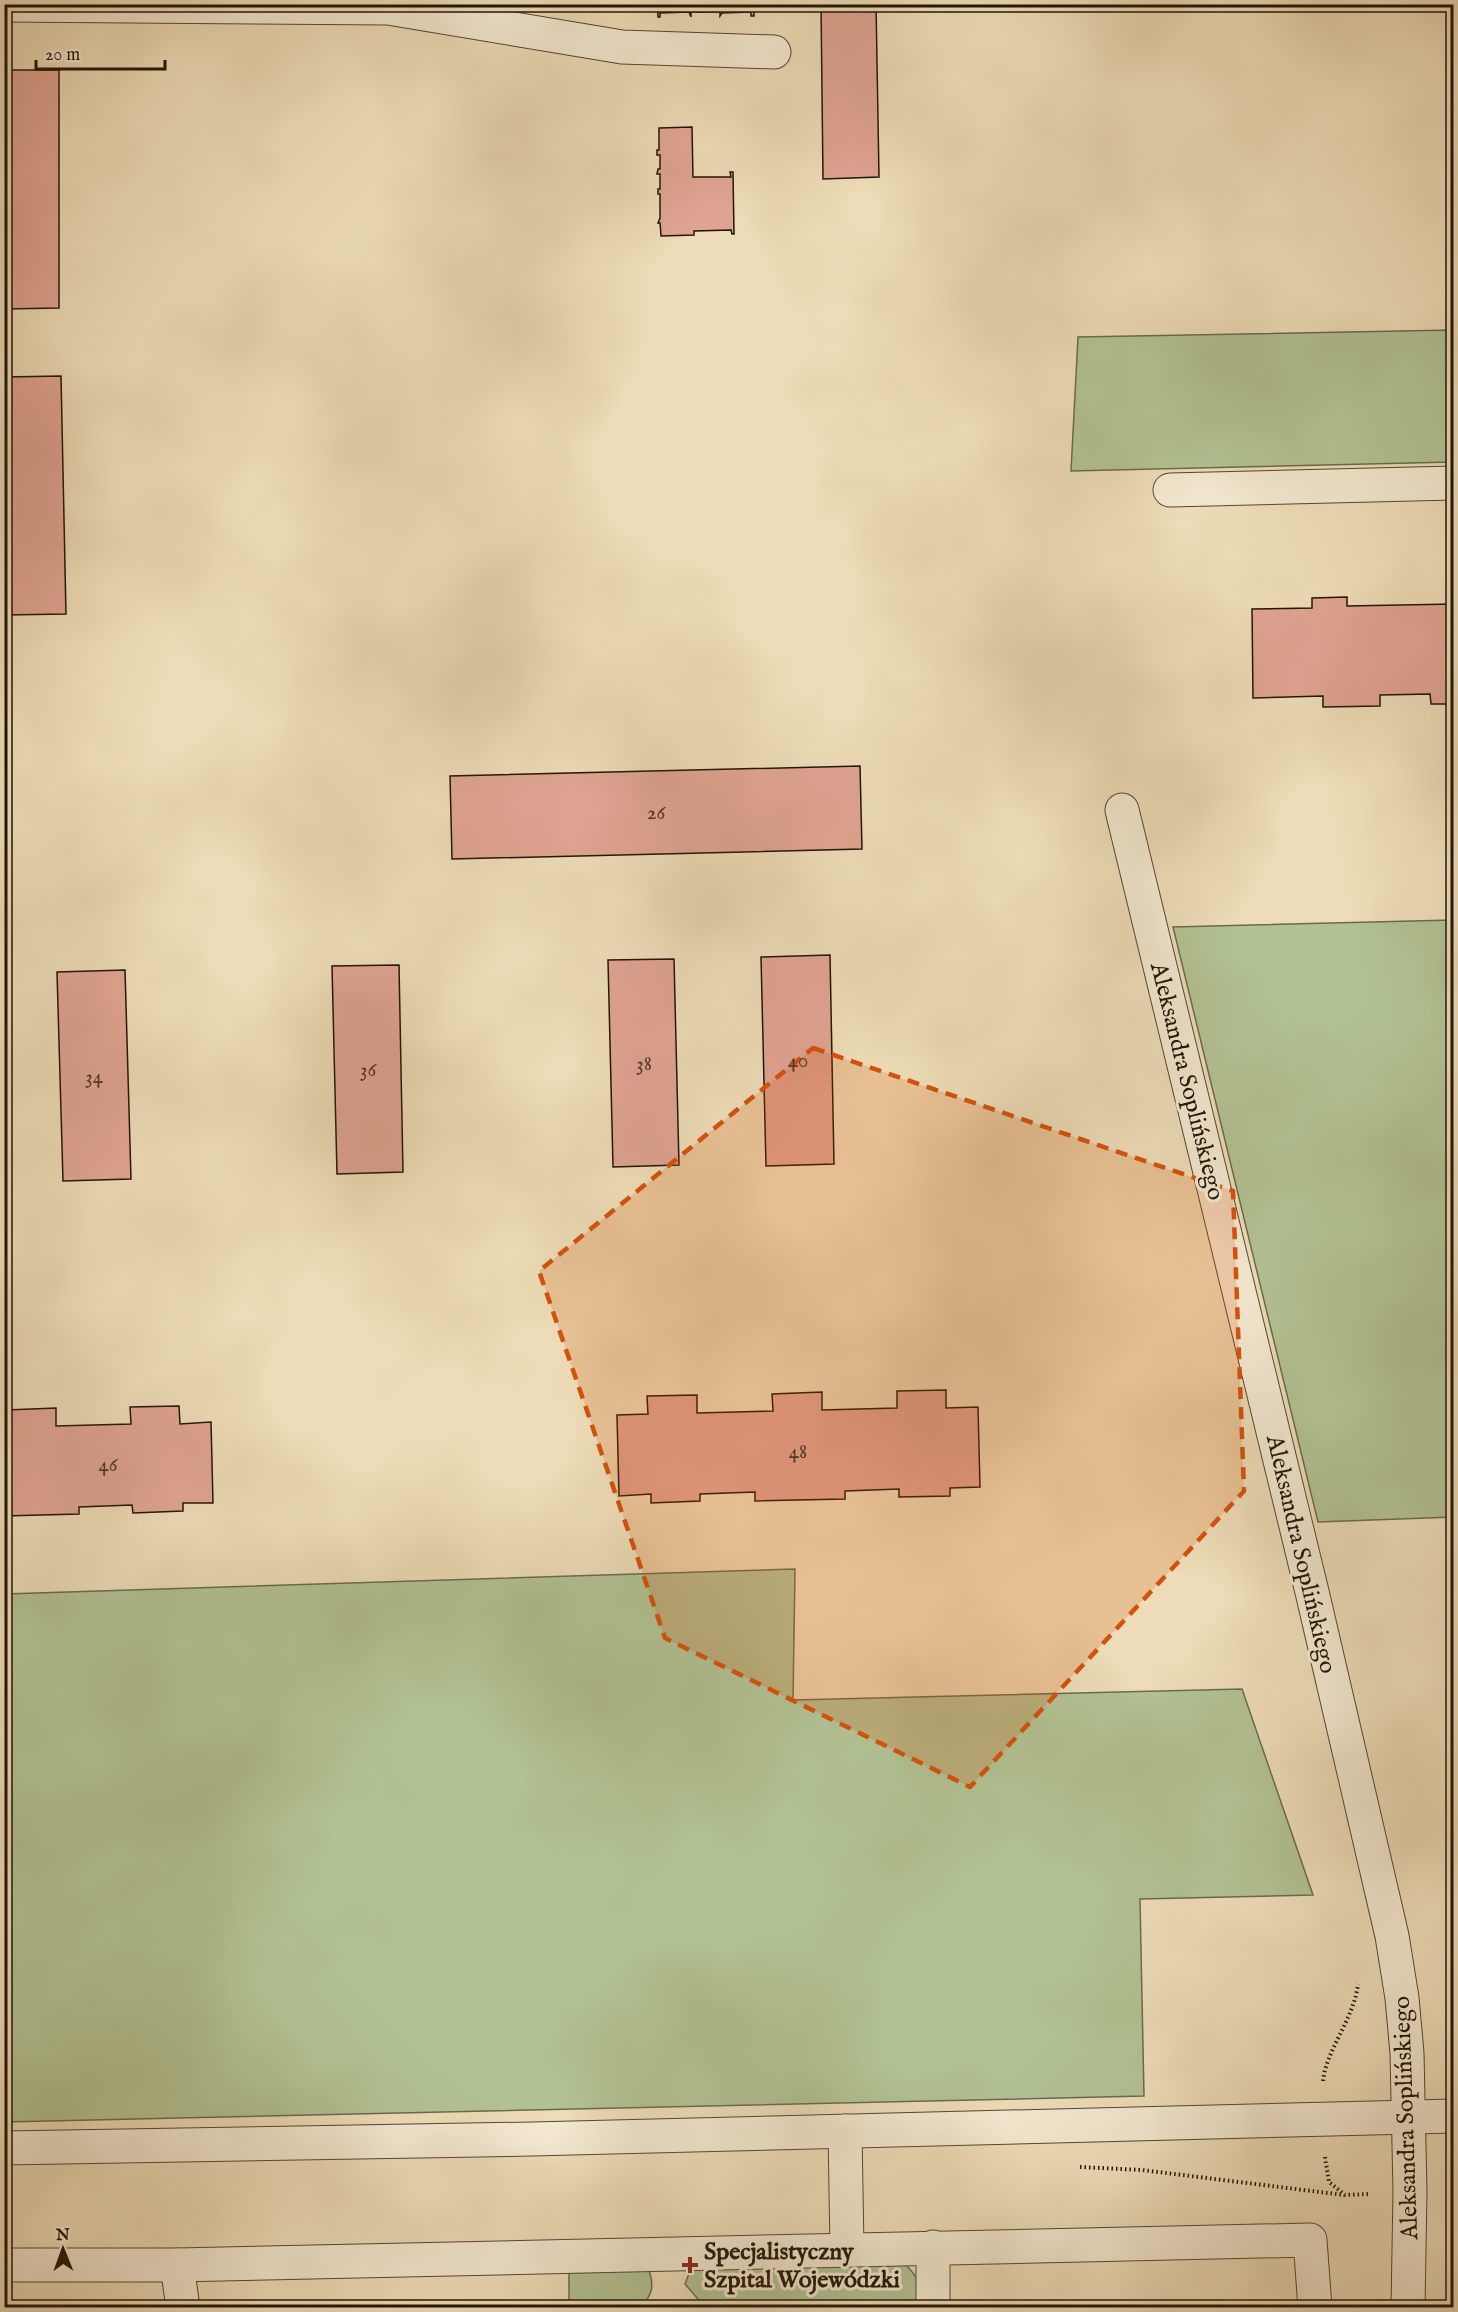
<svg xmlns="http://www.w3.org/2000/svg" width="1458" height="2312" viewBox="0 0 1458 2312" font-family="'IM FELL English',serif">
<rect width="100%" height="100%" fill="#eddcb7"/>
<filter id="stains"><feTurbulence type="fractalNoise" baseFrequency=".00333" numOctaves="4"/><feColorMatrix values="0 0 0 0 .2 0 0 0 0 .09 0 0 0 0 .02 0 0 0 .5 -.17"/></filter>
<radialGradient id="worn" r=".72"><stop offset=".6" stop-color="#630" stop-opacity="0"/><stop offset="1" stop-color="#630" stop-opacity=".3"/></radialGradient>
<!-- green -->
<g fill="#b2c293" stroke="#6a6b4e" stroke-width="1.5">
<path d="M1453 330V462L1071 471 1078 337Z"/>
<path d="M1453 920V1517L1318 1522 1173 927Z"/>
<path d="M795 1569 793 1700 1242 1689 1313 1895 1140 1899 1144 2096 5 2122V1594Z"/>
<path d="M569 2261 649 2270C654 2286 653 2294 641 2307H569Z"/>
<path d="M702 2261 904 2263C920 2278 920 2286 922 2307L704 2306 685 2284 690 2271Z"/>
</g>
<!-- building -->
<g fill="#e0a492" stroke="#211408" stroke-width="1.5">
<path d="M657 4H754V16H751V12L722 13 720 16V12H691V17L689 12 660 13V17H658Z"/>
<path d="M821 4H876L879 177 823 179Z"/>
<path d="M4 70H59V308L4 309Z"/>
<path d="M692 127 693 177H731L730 172H733L734 234H732L731 230 694 231V235L661 236 660 223H658L660 218V194H658V189H660V174H657L658 169H660V155H657V150H659V128Z"/>
<path d="M61 376 66 614 4 615V377Z"/>
<path d="M1347 597V606L1454 604V704H1431L1430 694 1380 695V706L1323 707V696L1253 698 1252 609 1312 608V598Z"/>
<path d="M860 766 862 849 452 859 450 776Z"/>
<path d="M830 955 834 1164 766 1166 761 957Z"/>
<path d="M674 959 679 1165 613 1167 608 960Z"/>
<path d="M399 965 403 1172 337 1174 332 966Z"/>
<path d="M125 970 131 1179 63 1181 57 972Z"/>
<path d="M946 1390V1408L978 1407 980 1487 950 1488V1496L899 1497V1489L845 1491V1499L755 1501V1492L700 1494V1501L651 1503V1494L619 1496 617 1415 648 1414 647 1396 697 1395V1413L773 1411 772 1394 822 1392V1410L897 1408V1391Z"/>
<path d="M179 1406 180 1424 211 1422 213 1503H183V1511L133 1513 132 1505 79 1507V1514L4 1516 6 1410 56 1408V1426L131 1424 130 1407Z"/>
</g>
<g fill="none" stroke-linecap="round" stroke-linejoin="round">
<defs>
<g id="minor">
<path d="M4 5 388 8 622 47 774 52"/>
<path d="M1170 490 1454 483"/>
<path d="M1122 810 1313 1596 1392 1936 1402 1998 1407 2053 1410 2192 1408 2308"/>
<path d="M845 2131 847 2249"/>
<path d="M4 2148 532 2139 1454 2116"/>
<path d="M933 2247V2308"/>
<path d="M4 2265H177L1310 2240 1315 2308"/>
<path d="M177 2265 183 2308"/>
</g>
</defs>
<!-- minor casing -->
<use href="#minor" stroke="#544634" stroke-width="35"/>
<!-- path -->
<g stroke="#211408" stroke-width="4" stroke-dasharray="1.5 3" stroke-linecap="butt">
<path d="M1323 2081C1326 2050 1354 2019 1358 1984"/>
<path d="M1325 2157 1329 2182 1345 2195 1370 2194"/>
<path d="M1080 2167 1142 2170 1344 2195"/>
</g>
<!-- minor -->
<use href="#minor" stroke="#f3e8d0" stroke-width="33"/>
</g>
<!-- marked area -->
<path fill="#d4520c" fill-opacity="0.2" stroke="#d4520c" stroke-width="4.5" stroke-dasharray="12 8" stroke-linejoin="round" d="M813 1048 1233 1191 1244 1491 970 1787 665 1638 539 1271Z"/>
<!-- markers -->
<path fill="#8f2418" stroke="#f3e8d0" stroke-width="2" d="M687 2256h6v6h6v6h-6v6h-6v-6h-6v-6h6z"/>
<g text-anchor="middle" stroke-width="6" stroke-linejoin="round" paint-order="stroke">
<!-- number labels -->
<g font-size="21" fill="#51382a">
<text x="656" y="819">26</text>
<text x="798" y="1067">40</text>
<text x="644" y="1070">38</text>
<text x="368" y="1076">36</text>
<text x="94" y="1083">34</text>
<text x="798" y="1458">48</text>
<text x="108" y="1471">46</text>
</g>
<!-- street labels -->
<g font-size="24" fill="#211408" stroke="#f3e8d0">
<text transform="translate(1188 1081) rotate(76)" y="8">Aleksandra Soplińskiego</text>
<text transform="translate(1302 1554) rotate(77)" y="8">Aleksandra Soplińskiego</text>
<text transform="translate(1405 2118) rotate(-92)" y="8">Aleksandra Soplińskiego</text>
</g>
<!-- poi labels -->
<g font-size="24" font-weight="bold" fill="#211408" stroke="#f3e8d0" text-anchor="start">
<text x="704" y="2259">Specjalistyczny<tspan x="704" dy="28">Szpital Wojewódzki</tspan></text>
</g>
</g>
<!-- margin -->
<rect width="1458" height="2312" fill="none" stroke="#eddcb7" stroke-width="24"/>
<rect x="6" y="6" width="1446" height="2300" fill="none" stroke="#211408" stroke-width="3"/>
<rect x="12" y="12" width="1434" height="2288" fill="none" stroke="#211408" stroke-width="1.5"/>
<!-- north arrow -->
<g transform="translate(63 2249) rotate(359)" stroke="#f3e8d0" stroke-width="4.5" paint-order="stroke">
<path d="M0-4.5L10 22L0 15L-10 22Z" fill="#211408"/>
<text y="-9" font-size="16" font-weight="bold" text-anchor="middle" fill="#211408">N</text>
</g>
<!-- scale -->
<path d="M36 60v9h129v-9" fill="none" stroke="#211408" stroke-width="3"/>
<text x="45" y="60" font-size="18" fill="#211408" stroke="#f3e8d0" stroke-width="4.5" paint-order="stroke">20 m</text>
<rect width="100%" height="100%" filter="url(#stains)"/>
<rect width="100%" height="100%" fill="url(#worn)"/>
</svg>
